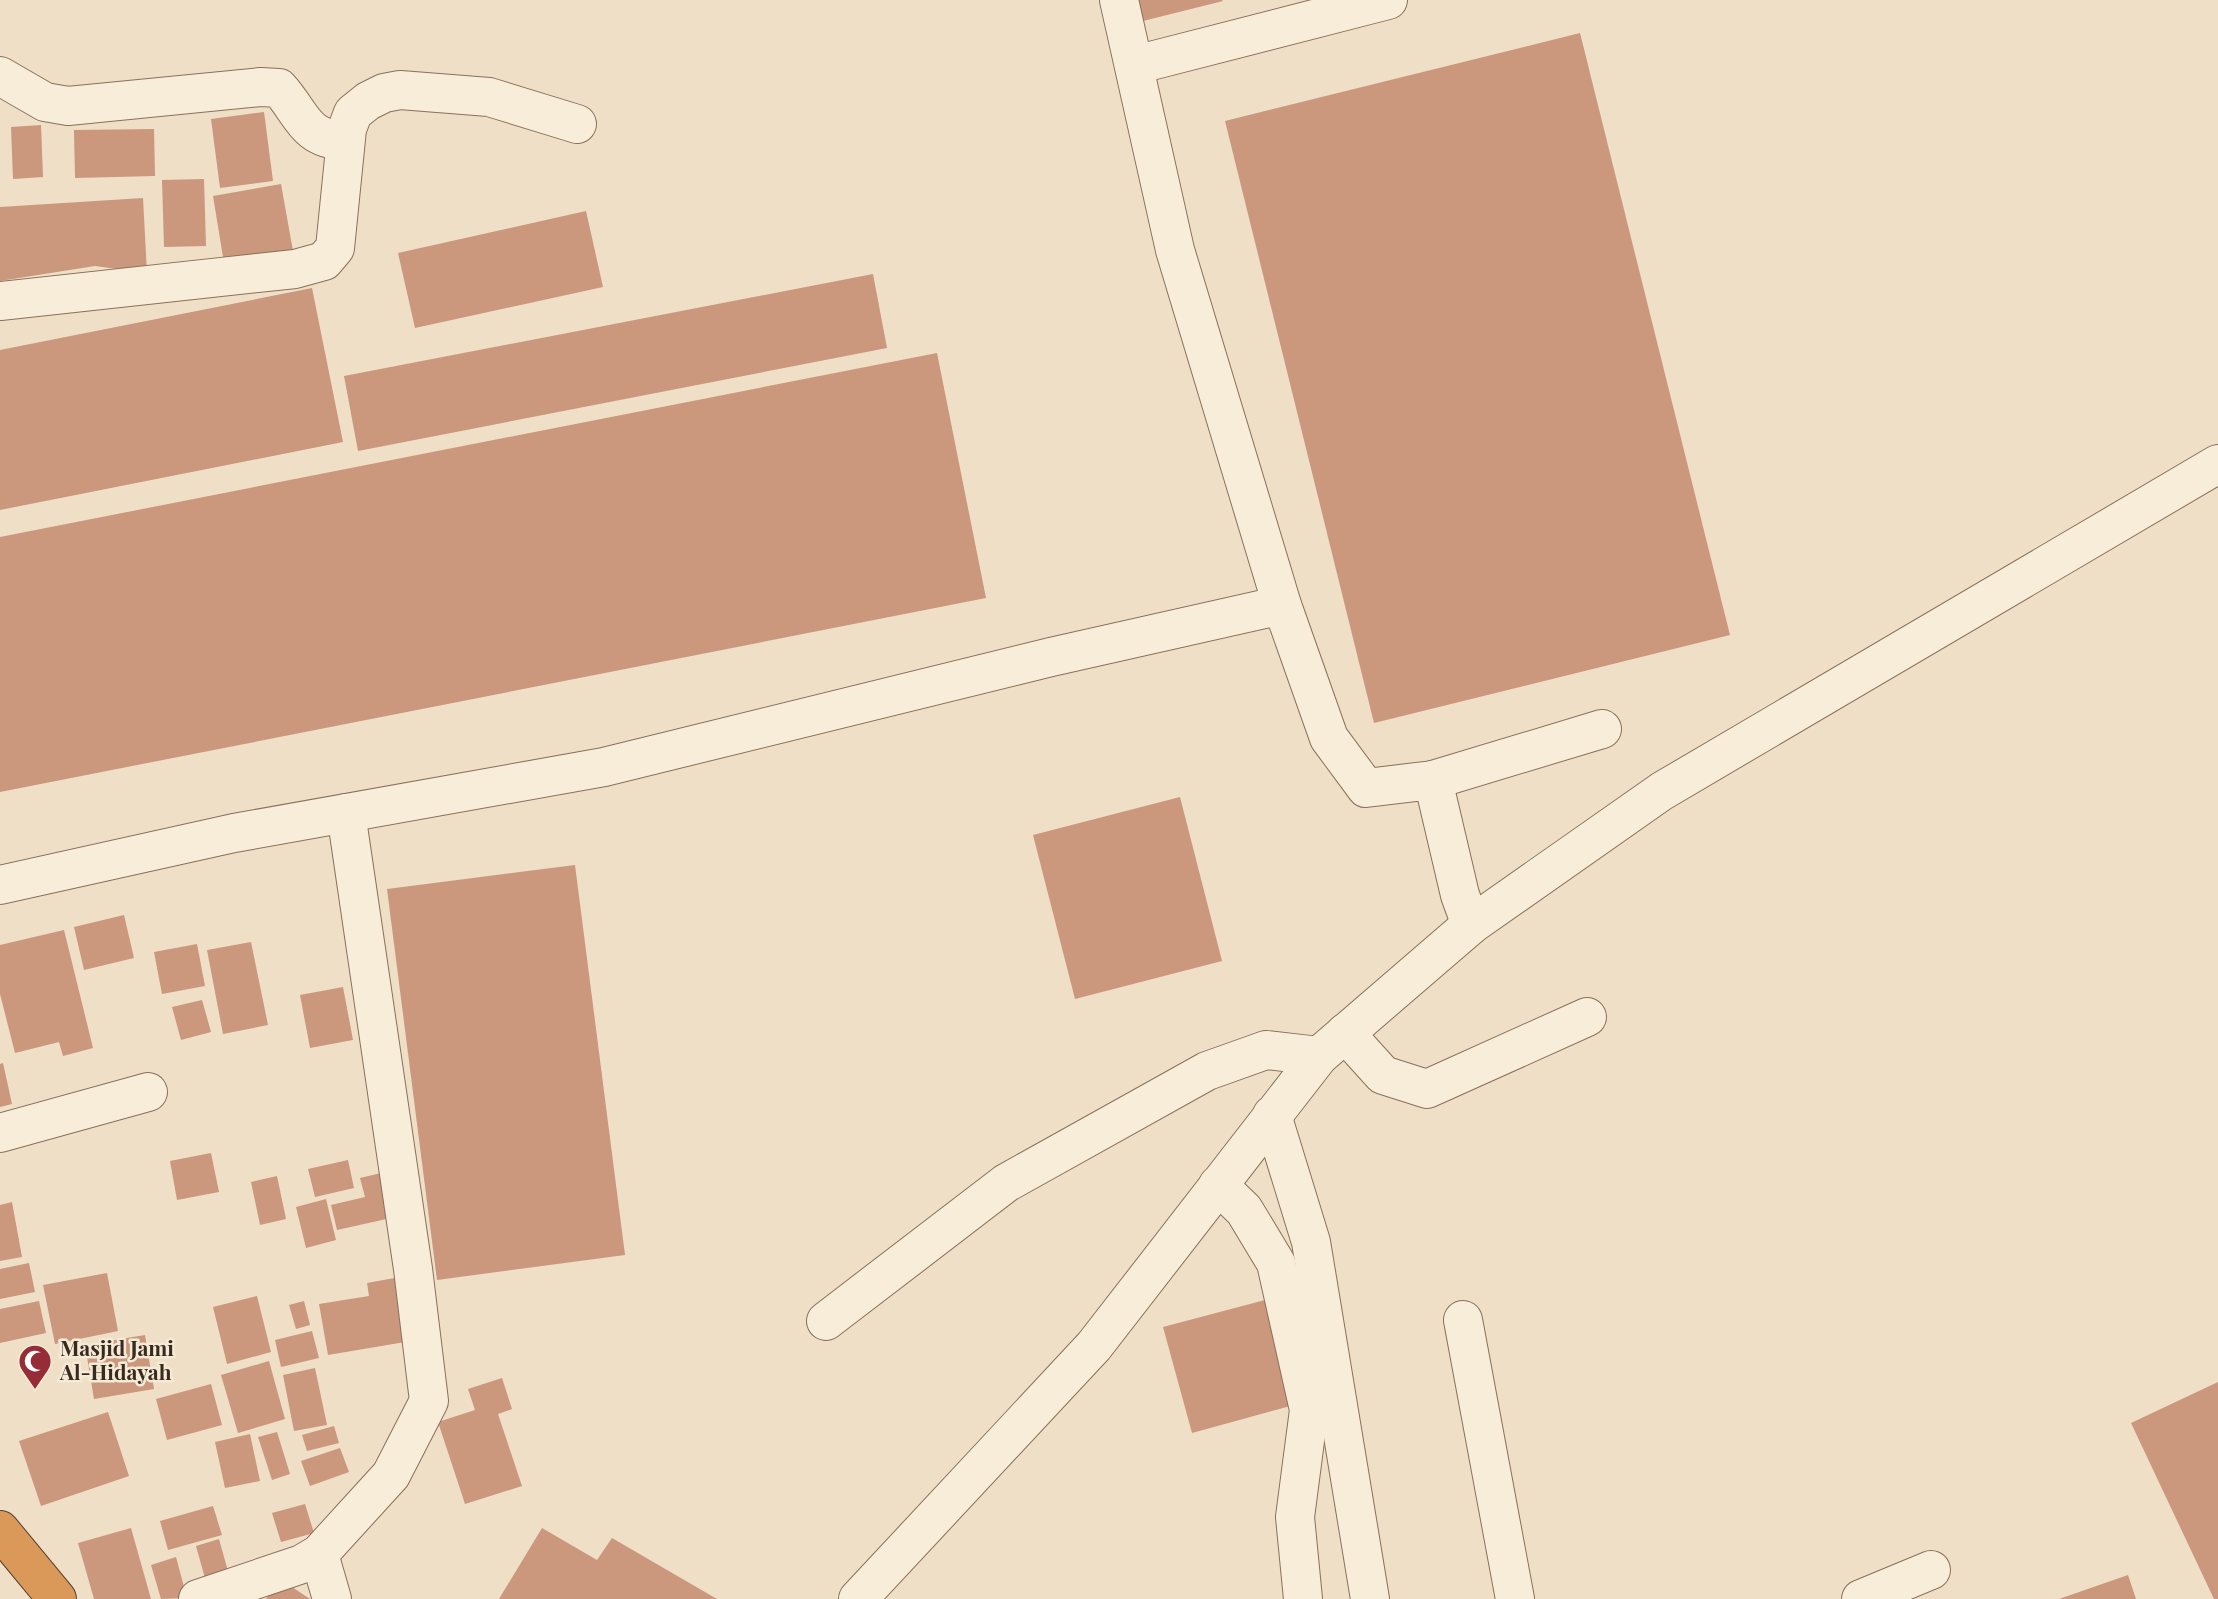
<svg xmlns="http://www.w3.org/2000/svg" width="2218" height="1599" viewBox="0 0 2218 1599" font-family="'Playfair Display',serif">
<rect width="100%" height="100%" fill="#eedfc6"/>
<!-- building -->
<g fill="#cb977d">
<path d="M1134 0H1222L1223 1 1139 22Z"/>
<path d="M1580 33 1730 635 1374 723 1225 121Z"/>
<path d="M264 112 273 181 220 188 211 119Z"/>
<path d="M41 125 43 177 13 179 11 127Z"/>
<path d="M154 129 155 176 75 178 74 130Z"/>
<path d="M204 179 206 246 164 247 162 180Z"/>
<path d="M281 184 293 251 224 263 213 196Z"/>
<path d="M143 198 147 273 95 266 0 281V207Z"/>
<path d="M586 211 603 287 415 328 398 253Z"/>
<path d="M873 274 887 348 358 451 344 376Z"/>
<path d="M312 288 343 442 0 510V350Z"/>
<path d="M937 353 986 598 0 792V537Z"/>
<path d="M1180 797 1222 961 1075 999 1033 835Z"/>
<path d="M575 865 625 1255 437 1280 387 889Z"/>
<path d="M124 915 134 958 84 970 74 927Z"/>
<path d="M64 930 93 1048 63 1056 59 1042 15 1053 0 994V945Z"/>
<path d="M251 942 268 1025 223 1034 207 950Z"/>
<path d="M197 944 205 986 162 994 154 952Z"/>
<path d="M343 987 353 1040 310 1048 300 995Z"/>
<path d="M202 1000 211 1032 181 1040 172 1007Z"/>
<path d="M3 1063 12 1104 0 1107V1064Z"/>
<path d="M211 1153 219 1192 177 1200 170 1161Z"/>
<path d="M348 1160 354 1188 315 1197 308 1169Z"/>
<path d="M381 1173 391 1218 337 1230 331 1205 365 1197 360 1178Z"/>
<path d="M277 1176 286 1219 260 1225 251 1182Z"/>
<path d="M326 1199 336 1240 306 1248 296 1207Z"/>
<path d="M12 1202 22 1257 0 1261V1205Z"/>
<path d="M29 1263 35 1292 0 1299V1269Z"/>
<path d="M107 1273 118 1331 55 1344 43 1285Z"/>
<path d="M400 1277 411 1341 328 1355 319 1304 369 1296 367 1283Z"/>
<path d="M257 1296 271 1352 227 1364 213 1307Z"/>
<path d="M1265 1300 1294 1405 1192 1433 1163 1327Z"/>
<path d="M39 1301 46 1333 0 1343V1309Z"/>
<path d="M304 1301 310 1325 296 1329 289 1305Z"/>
<path d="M312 1331 319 1358 281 1367 275 1340Z"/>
<path d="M145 1335 154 1389 94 1399 85 1345Z"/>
<path d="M269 1361 285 1419 238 1433 221 1375Z"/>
<path d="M315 1368 327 1425 294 1431 283 1375Z"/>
<path d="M502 1378 512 1409 498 1414 522 1486 465 1504 438 1422 475 1410 468 1389Z"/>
<path d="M2218 1382V1599H2214L2131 1423Z"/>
<path d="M211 1384 222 1425 167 1440 156 1399Z"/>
<path d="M108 1412 129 1476 41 1506 19 1441Z"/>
<path d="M334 1426 339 1443 307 1451 302 1435Z"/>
<path d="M277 1432 290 1474 272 1480 258 1437Z"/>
<path d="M250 1434 260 1481 225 1488 215 1442Z"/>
<path d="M340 1448 349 1472 310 1486 301 1461Z"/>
<path d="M305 1504 314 1533 281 1542 272 1513Z"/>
<path d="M213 1506 222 1535 168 1550 160 1521Z"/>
<path d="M131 1528 151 1599H94L78 1543Z"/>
<path d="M542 1528 597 1560 612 1538 717 1599H499Z"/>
<path d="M219 1539 231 1582 208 1589 196 1546Z"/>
<path d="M176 1557 187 1598 161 1599 151 1565Z"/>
<path d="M2128 1575 2136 1599H2059Z"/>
<path d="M280 1579 310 1599H266Z"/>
</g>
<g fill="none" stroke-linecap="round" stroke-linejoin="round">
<defs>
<g id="minor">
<path d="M1119 0 1175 250 1282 605"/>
<path d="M1135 65 1388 0"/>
<path d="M0 76 45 102 68 106 261 87 279 88C302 113 304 139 344 141"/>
<path d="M0 301 295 269 324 261 335 248 347 129 353 113 368 101 384 93 400 90 489 97 577 124"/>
<path d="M1433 780 1602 729"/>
<path d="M0 885 234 833 604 767 1051 657 1282 605 1329 738 1366 788 1433 780 1460 895 1471 925"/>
<path d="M1345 1033 1383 1075 1427 1089 1587 1017"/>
<path d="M1272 1115 1311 1242 1370 1599"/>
<path d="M0 1133 148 1092"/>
<path d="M1218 1185 1244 1210 1276 1263 1309 1410 1295 1517 1303 1599"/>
<path d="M1463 1320 1515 1599"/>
<path d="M826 1321 1006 1183 1207 1071 1266 1050 1319 1056"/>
<path d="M319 1554 332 1599"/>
<path d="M198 1599 302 1564 319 1554 391 1475 429 1401 413 1269 346 813"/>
<path d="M858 1599 1094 1346 1319 1056 1471 925 1662 791 2218 464"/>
<path d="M1861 1599 1931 1570"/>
</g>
<path id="highway" d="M0 1530 57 1599"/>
</defs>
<!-- minor casing -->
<use href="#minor" stroke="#89705c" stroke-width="40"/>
<!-- highway casing -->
<use href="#highway" stroke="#573f30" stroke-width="40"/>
<!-- minor -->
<use href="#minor" stroke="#f8edd9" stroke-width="38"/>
<!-- highway -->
<use href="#highway" stroke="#da9859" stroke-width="38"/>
</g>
<!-- icons -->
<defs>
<symbol id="mosque-pin" viewBox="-11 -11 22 30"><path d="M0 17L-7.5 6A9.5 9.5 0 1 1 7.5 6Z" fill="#962d36" stroke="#f5ead5"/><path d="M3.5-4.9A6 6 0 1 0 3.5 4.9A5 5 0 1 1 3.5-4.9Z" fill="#fff"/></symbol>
</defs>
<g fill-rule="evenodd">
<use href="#mosque-pin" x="16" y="1342" width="38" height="52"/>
</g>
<g text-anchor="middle" stroke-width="5" stroke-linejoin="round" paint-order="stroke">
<!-- poi labels -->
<g font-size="21" font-weight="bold" fill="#392a1f" stroke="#f5ead5" text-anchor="start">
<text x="60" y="1356">Masjid Jami<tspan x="60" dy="24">Al-Hidayah</tspan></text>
</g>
</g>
</svg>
